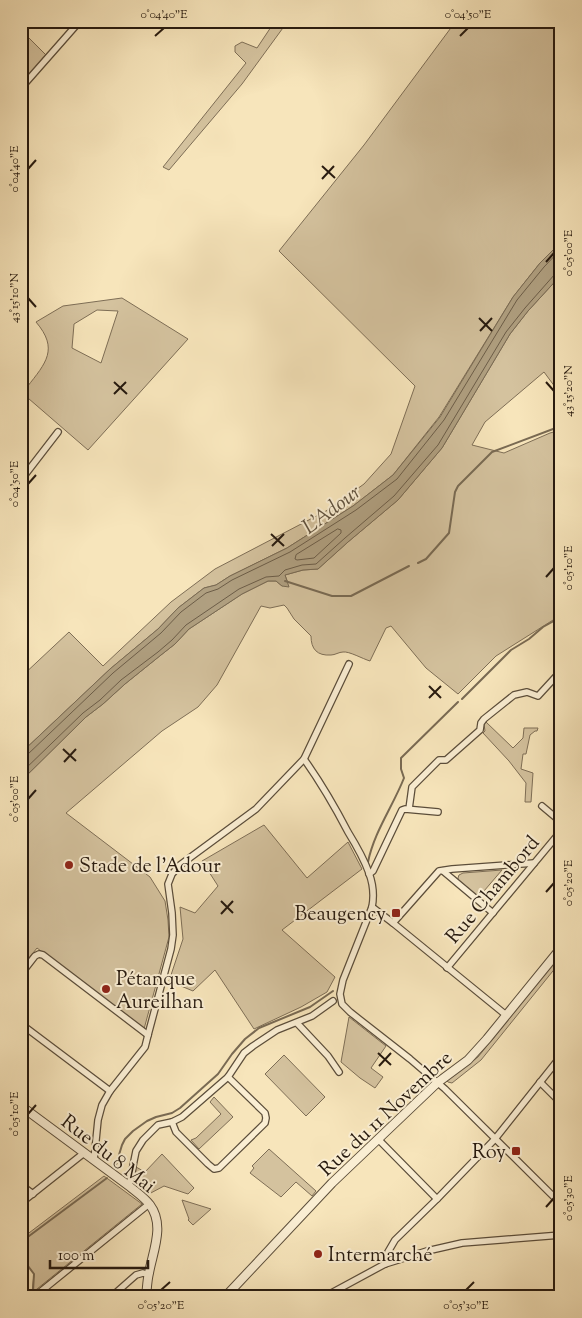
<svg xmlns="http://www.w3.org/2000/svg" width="582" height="1318" viewBox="0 0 582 1318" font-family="'Sorts Mill Goudy',serif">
<rect width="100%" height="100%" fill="#f7e5bb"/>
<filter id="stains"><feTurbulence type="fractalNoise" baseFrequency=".004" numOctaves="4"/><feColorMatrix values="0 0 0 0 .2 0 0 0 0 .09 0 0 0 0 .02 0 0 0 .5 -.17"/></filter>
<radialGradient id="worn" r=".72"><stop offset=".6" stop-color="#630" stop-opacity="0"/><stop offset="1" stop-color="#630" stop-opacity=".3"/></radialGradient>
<!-- green -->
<g fill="#d4c29e" stroke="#7e6e56" fill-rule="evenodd">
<path d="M275 21H288L242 84 169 170 163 167 246 63 235 52V46L242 42 257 48Z"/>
<path d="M456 21H561V242L540 263 513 297 439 417 393 475 353 506 287 548 230 576 216 585 204 588 178 608 158 629 110 669 21 753V677L69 632 103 666 171 602 215 569 326 511 364 484 391 454 415 386 279 251 364 145Z"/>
<path d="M21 30 50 59 21 92Z"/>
<path d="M561 275V395L544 372 485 422 472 445 504 453 550 433 561 430V615L496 656 458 694 426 668 391 626 386 628 370 661C363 659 349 651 343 652 339 652 335 655 331 655 317 656 311 649 311 636L294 619 287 608 284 605 270 608 261 606 217 685 198 707 162 731 66 813 150 877 165 901 168 920 169 937 144 1029 37 948 21 968V781L86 717 103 704 125 684 161 655 175 644 189 629 242 594 268 581H276L282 586 288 583 285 575 303 570 318 569 348 542 398 500 442 448 510 334 528 311Z"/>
<path d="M122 298 188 339 88 450 21 392V383L27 387C46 363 59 349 36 322L63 306ZM97 310 118 311 101 363 72 348 74 324Z"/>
<path d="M486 722 513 748 523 738 524 728H538L537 731H535L530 735 526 754H523L521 769 533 773 531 802H525L526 783 509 761 483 733 485 731 484 724Z"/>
<path d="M264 825 307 878 348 842 362 869 282 930 335 977 327 992 301 1007 254 1029 215 970 193 991 169 981 183 939 180 907 195 913 218 886 202 861Z"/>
<path d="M502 870 478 898 459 882 458 878 459 875 463 873Z"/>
<path d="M561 954V961L481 1060 452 1083 448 1082 447 1081 449 1079 478 1057Z"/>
<path d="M349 1017 386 1046 371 1068 383 1077 375 1088 360 1078 341 1062Z"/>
<path d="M284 1055 325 1097 306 1116 265 1074Z"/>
<path d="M214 1097 233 1117 199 1149 191 1140 196 1138 221 1114 210 1102Z"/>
<path d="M269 1149 316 1191 312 1196 296 1182 281 1197 250 1173 254 1168 252 1166Z"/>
<path d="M162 1154 194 1188 188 1194 164 1186 147 1195C138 1184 135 1181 136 1167L145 1172Z"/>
<path d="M104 1176 142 1204 32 1293 34 1274 28 1266 21 1262V1239Z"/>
<path d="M182 1200 211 1209 193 1225 188 1220 189 1219Z"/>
</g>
<!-- water -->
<path fill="#b0a081" stroke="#796a53" d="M561 242V275L528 311 510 334 442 448 398 500 348 542 318 569 303 570 285 575 289 587 282 586 276 581H268L242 594 189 629 175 644 161 655 125 684 103 704 86 717 21 781V753L110 669 158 629 178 608 204 588 216 585 230 576 287 548 353 506 393 475 440 417 513 297 540 263Z"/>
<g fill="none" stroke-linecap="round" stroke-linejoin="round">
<!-- shore -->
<g stroke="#6c5d48" stroke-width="1">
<path d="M338 529 341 530V533L314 558 297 560 295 559 296 555Z"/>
<path d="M21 756 27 755 113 673 161 633 181 612 206 593 218 589 232 580 290 552 356 510 397 479 444 420 517 300 544 267 561 249"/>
<path d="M21 773 83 713 100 700 121 680 158 652 172 640 186 625 239 589 266 577 279 576 285 570 302 565 316 564 345 538 394 496 438 445 506 332 525 308 555 274 561 272"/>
</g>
<!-- stream -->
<g stroke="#796a53" stroke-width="2">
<path d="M418 563 426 559 449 533 455 492 458 486 492 452 561 426"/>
<path d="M285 581 332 596H351L409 566"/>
<path d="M462 699 511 650 529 639 543 627 561 617"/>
<path d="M368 862C374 832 393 806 404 778L401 769V758L458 702"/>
<path d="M115 1168 122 1145 125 1139 133 1131 147 1121 156 1117 172 1113 180 1108 218 1074 232 1054 245 1039 259 1028 310 1007 333 991"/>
<path d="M21 1242 107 1178"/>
<path d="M21 1260 28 1266 34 1274 33 1291"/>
</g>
<defs>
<g id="minor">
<path d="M21 88 80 21"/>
<path d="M21 480 58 432"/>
<path d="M304 759C321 783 335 807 348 832 356 845 364 859 369 873 373 884 374 897 372 907L343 980 340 994 342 1004 350 1012 410 1059 445 1089 561 1204"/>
<path d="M542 806 561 822"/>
<path d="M409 809 412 787 439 760H446L480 730 481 723 484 719 514 695 527 692 538 696 561 671"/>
<path d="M443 871 493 913"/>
<path d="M369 874 373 871 402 810 405 809 438 812"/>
<path d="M372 907 393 923 506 1015"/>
<path d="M393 923 439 871 452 869 534 863"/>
<path d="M447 968 561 831"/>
<path d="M21 974 35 956 39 954 43 955 148 1035"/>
<path d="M297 1023 328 1056 339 1072"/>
<path d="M21 1024 110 1091"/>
<path d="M540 1082 561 1103"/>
<path d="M172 1122 176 1132 208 1164 214 1169 219 1168 265 1123 266 1118 265 1113 228 1077"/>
<path d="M378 1139 437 1199"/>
<path d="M94 1160 98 1120 102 1105 110 1091 145 1047 148 1035 171 949 173 935 172 913 168 884 172 874 180 865 256 809 304 759 349 664"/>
<path d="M21 1185 33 1194"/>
<path d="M129 1186 136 1151 143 1140 158 1125 172 1122 182 1117 228 1077 244 1053 253 1046 277 1030 312 1016 333 1001"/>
<path d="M21 1203 84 1153"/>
<path d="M385 1264 388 1252 395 1240 437 1199 495 1139 561 1056"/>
<path d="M34 1297 149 1204"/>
<path d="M111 1297 136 1275 143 1273 149 1275"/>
<path d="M324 1297 385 1264 427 1251 462 1243 561 1235"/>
</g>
<g id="tertiary">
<path d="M21 1106 129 1186C136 1192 144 1197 150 1205 165 1225 153 1251 149 1273 147 1281 147 1289 146 1297"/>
<path d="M225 1297 332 1183 437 1083 468 1060 487 1039 561 948"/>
</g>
</defs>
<!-- minor casing -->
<use href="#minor" stroke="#5b4d3a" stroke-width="8"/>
<!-- tertiary casing -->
<use href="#tertiary" stroke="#5b4d3a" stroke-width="10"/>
<!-- minor -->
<use href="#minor" stroke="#faeed3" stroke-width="5.5"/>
<!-- tertiary -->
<use href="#tertiary" stroke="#faeed3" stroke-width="8"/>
</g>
<!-- ticks -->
<path fill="none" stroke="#271a0f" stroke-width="2" d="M155 36 164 28M460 36 468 28M322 166 335 178M28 169 36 160M322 179 334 166M546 262 554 253M28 298 36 307M479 318 492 331M480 331 492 318M114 382 127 394M546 382 554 391M114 394 126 382M28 484 36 475M271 534 284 546M272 546 284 534M546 577 554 568M429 686 441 698M429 698 441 686M63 749 76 761M64 762 76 749M28 799 36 790M546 892 554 883M221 901 233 913M221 914 233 901M378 1053 391 1065M379 1066 391 1053M28 1114 36 1105M546 1207 554 1198M161 1290 170 1282M466 1290 474 1282"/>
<!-- markers -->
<g fill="#8f2418" stroke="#faeed3" stroke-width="2">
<circle cx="69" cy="865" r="5"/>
<rect x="391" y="908" width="10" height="10" rx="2.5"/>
<circle cx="106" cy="989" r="5"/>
<rect x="511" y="1146" width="10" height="10" rx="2.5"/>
<circle cx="318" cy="1254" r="5"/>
</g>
<g text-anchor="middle" stroke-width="4" stroke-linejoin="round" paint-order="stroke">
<!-- poi labels -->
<g font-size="20" fill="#271a0f" stroke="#faeed3" text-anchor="start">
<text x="79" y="872">Stade de l'Adour</text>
<text x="386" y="920" text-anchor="end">Beaugency</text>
<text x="116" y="985">Pétanque<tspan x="116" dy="23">Aureilhan</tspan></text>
<text x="506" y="1158" text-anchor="end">Roy</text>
<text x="328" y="1261">Intermarché</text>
</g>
<!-- street labels -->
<g font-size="20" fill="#271a0f" stroke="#faeed3">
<text transform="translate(492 889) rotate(-50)" y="7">Rue Chambord</text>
<text transform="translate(385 1113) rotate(-43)" y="7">Rue du 11 Novembre</text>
<text transform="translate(109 1153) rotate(38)" y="7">Rue du 8 Mai</text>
</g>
<!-- water labels -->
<g font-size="21" font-style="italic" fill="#5e503d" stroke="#faeed3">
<text transform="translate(331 509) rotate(-37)" y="7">L'Adour</text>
</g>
</g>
<!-- margin -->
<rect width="582" height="1318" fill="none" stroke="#f7e5bb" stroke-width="55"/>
<!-- scale -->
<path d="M50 1260v8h98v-8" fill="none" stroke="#271a0f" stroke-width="2.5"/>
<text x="58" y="1260" font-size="15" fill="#271a0f" stroke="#faeed3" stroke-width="4" paint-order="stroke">100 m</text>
<rect x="28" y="28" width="526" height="1262" fill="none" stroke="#271a0f" stroke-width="2"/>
<g font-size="12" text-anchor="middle" fill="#271a0f">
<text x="164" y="18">0°04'40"E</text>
<text x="468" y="18">0°04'50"E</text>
<text transform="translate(14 169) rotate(-90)" y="4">0°04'40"E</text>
<text transform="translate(568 253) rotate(-90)" y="4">0°05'00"E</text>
<text transform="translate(14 298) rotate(-90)" y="4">43°15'10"N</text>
<text transform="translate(568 391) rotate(-90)" y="4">43°15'20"N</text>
<text transform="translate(14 484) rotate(-90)" y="4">0°04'50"E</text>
<text transform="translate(568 568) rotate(-90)" y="4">0°05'10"E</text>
<text transform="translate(14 799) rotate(-90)" y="4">0°05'00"E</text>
<text transform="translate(568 883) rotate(-90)" y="4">0°05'20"E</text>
<text transform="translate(14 1114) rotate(-90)" y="4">0°05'10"E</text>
<text transform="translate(568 1198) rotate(-90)" y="4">0°05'30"E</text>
<text x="161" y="1309">0°05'20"E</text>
<text x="466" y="1309">0°05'30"E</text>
</g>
<rect width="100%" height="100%" filter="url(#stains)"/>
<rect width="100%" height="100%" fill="url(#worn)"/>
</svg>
